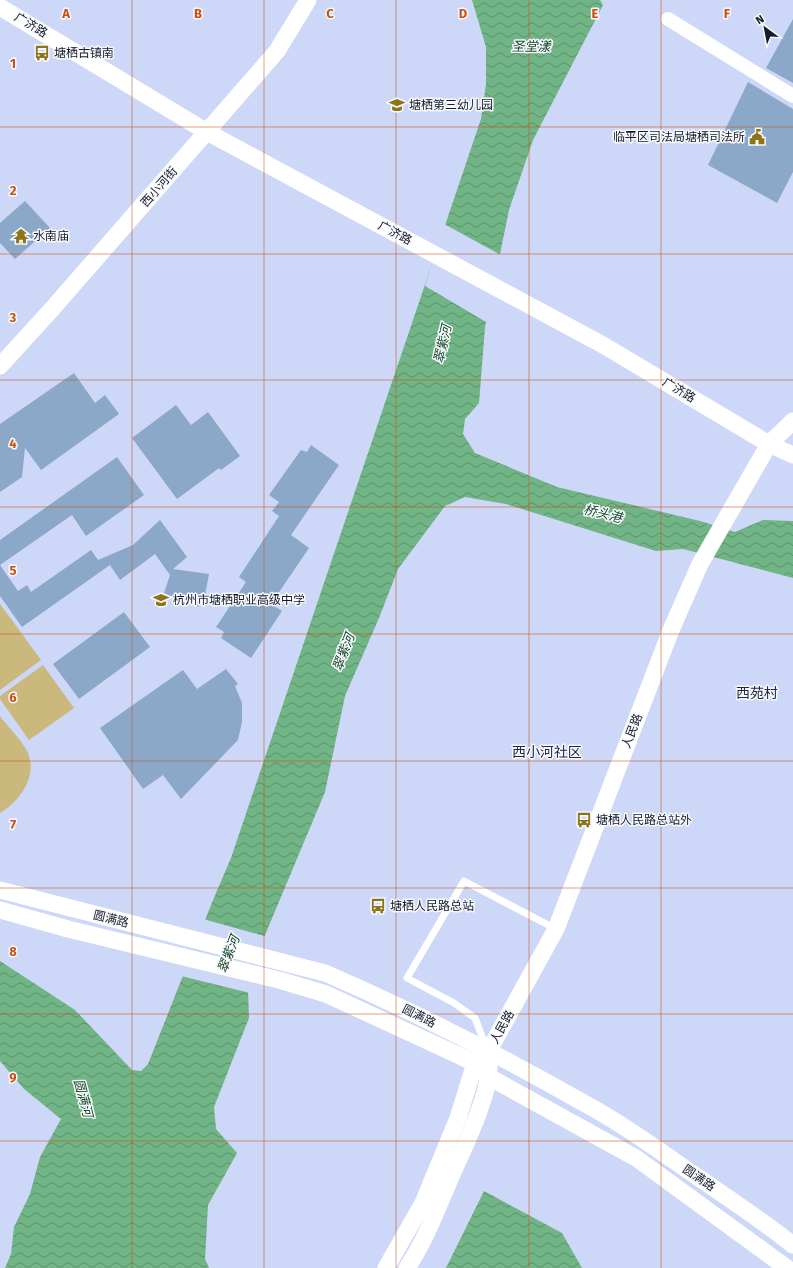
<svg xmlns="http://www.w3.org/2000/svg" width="793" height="1268" viewBox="0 0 793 1268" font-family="'Fira Sans','Noto Sans SC',sans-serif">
<defs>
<pattern id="water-waves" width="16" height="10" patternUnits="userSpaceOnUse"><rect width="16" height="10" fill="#71b485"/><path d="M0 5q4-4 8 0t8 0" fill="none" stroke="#5c926d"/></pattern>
</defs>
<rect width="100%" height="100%" fill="#cdd7f8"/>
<!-- green -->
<g fill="#cbb87c">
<path d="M0 604 41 660 0 690Z"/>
<path d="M43 665 74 708 29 740 0 699V696Z"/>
<path d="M0 716C8 727 20 738 27 751 39 775 20 801 0 813Z"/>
</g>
<!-- water -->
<g fill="url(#water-waves)">
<path d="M472 0H600L603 5 533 140 509 210 485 327 479 403 465 419 463 434 475 453 557 487 700 521 735 532 763 520 793 521V578L683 549 656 551 506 504 465 497 445 506 398 569 379 618 345 696 325 792 252 966 248 991 249 1018 214 1107 216 1129 237 1153 208 1205 205 1259 209 1268H5L11 1254 14 1227 30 1194 40 1157 61 1119 24 1089 0 1061V961L75 1010 132 1070 141 1071 148 1064 213 900 231 858 481 119 486 84V47Z"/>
<path d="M484 1191 562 1233 582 1268H446Z"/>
</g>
<!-- pier -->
<g fill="#cdd7f8">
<path d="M444 224 501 255 491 308 486 322 425 286Z"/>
<path d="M203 919 268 937 254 967 250 993 181 976Z"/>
</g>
<!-- building -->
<g fill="#8ba8c9">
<path d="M793 19V83L766 68Z"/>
<path d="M748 82 793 109V172L777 203 708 165Z"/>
<path d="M25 201 50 228 15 259 0 243V223Z"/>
<path d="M74 373 95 403 105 395 119 414 41 470 25 448 22 477 0 492V424Z"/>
<path d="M176 405 191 425 208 412 240 456 221 470 219 468 177 499 132 438Z"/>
<path d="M311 445 339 465 291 535 309 548 271 604 282 611 251 658 221 638 224 632 216 627 246 582 239 577 279 516 272 511 279 502 269 495 301 450 307 452Z"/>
<path d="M117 457 144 495 86 536 72 515 0 565V540Z"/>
<path d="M160 520 187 557 173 569 209 574 205 595 198 607 164 593 170 575 155 554 120 580 110 565 22 627 0 596V565L18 591 27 585 31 592 91 550 98 560 133 545Z"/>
<path d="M124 612 150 647 79 699 53 664Z"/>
<path d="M226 669 238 684 235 686 242 703V722L238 740 181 799 163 775 143 789 100 728 183 670 197 689Z"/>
</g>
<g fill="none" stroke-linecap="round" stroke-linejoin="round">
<!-- service -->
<path stroke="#fff" stroke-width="7" d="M486 1047 475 1018 454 1003 407 978 464 881 556 929"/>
<!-- minor -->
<path stroke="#fff" stroke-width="14" d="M668 19 793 96"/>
<!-- tertiary -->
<g stroke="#fff" stroke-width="17">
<path d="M0 7 207 132 603 345 769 444 793 455"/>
<path d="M0 366 52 309 277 51 308 0"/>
<path d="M0 890 325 973C413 1011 499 1055 582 1102 623 1124 661 1152 699 1178 731 1200 763 1221 793 1245"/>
<path d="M0 910 68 929 279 980 326 994 475 1063 489 1077 636 1158 787 1268"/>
<path d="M386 1268 423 1203 458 1118 475 1063 488 1052 556 929 671 630 700 564 769 444 793 421"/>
<path d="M407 1268C425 1241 437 1209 450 1179 462 1152 490 1095 489 1067"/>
</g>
</g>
<!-- grid -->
<path fill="none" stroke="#c95010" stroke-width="1" stroke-opacity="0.55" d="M132 0V1268M264 0V1268M396 0V1268M529 0V1268M661 0V1268M0 127H793M0 254H793M0 380H793M0 507H793M0 634H793M0 761H793M0 888H793M0 1014H793M0 1141H793"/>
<!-- icons -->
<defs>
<symbol id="bus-bare" viewBox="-9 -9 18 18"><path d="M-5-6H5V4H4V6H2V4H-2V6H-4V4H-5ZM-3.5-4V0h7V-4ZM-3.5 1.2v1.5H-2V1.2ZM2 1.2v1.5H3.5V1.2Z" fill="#8c7417" stroke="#f7f9fd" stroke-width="2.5" paint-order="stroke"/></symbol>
<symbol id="school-bare" viewBox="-9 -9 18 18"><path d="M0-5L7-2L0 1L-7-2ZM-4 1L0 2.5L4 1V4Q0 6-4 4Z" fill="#8c7417" stroke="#f7f9fd" stroke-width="2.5" paint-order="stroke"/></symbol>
<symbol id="civic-bare" viewBox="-9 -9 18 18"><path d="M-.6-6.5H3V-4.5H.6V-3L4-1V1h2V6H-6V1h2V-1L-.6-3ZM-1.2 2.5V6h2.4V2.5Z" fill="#8c7417" stroke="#f7f9fd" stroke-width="2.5" paint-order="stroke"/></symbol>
<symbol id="temple-bare" viewBox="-9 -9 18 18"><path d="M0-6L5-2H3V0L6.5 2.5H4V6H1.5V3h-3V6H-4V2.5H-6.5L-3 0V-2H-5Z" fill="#8c7417" stroke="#f7f9fd" stroke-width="2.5" paint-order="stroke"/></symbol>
</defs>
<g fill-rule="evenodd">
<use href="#bus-bare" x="31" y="42" width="22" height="22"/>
<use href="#school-bare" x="386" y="94" width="22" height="22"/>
<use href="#civic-bare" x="746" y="126" width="22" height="22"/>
<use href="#temple-bare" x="10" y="225" width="22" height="22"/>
<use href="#school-bare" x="150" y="589" width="22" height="22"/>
<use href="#bus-bare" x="573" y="809" width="22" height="22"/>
<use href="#bus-bare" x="367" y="895" width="22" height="22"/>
</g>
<g text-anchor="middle" stroke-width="3" stroke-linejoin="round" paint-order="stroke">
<!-- street labels -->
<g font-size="12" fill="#171b29" stroke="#f7f9fd">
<text transform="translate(31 25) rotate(31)" y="4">广济路</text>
<text transform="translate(159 187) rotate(-49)" y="4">西小河街</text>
<text transform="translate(395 233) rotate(28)" y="4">广济路</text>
<text transform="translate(679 390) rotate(31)" y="4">广济路</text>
<text transform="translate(632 731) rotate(-69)" y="4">人民路</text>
<text transform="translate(111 919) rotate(14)" y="4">圆满路</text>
<text transform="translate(419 1016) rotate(27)" y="4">圆满路</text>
<text transform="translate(502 1027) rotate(-61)" y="4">人民路</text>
<text transform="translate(699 1178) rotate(34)" y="4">圆满路</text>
</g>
<!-- poi labels -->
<g font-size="12" fill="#171b29" stroke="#f7f9fd" text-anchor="start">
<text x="54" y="57">塘栖古镇南</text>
<text x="409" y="109">塘栖第三幼儿园</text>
<text x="745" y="141" text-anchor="end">临平区司法局塘栖司法所</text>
<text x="33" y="240">水南庙</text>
<text x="173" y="604">杭州市塘栖职业高级中学</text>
<text x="596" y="824">塘栖人民路总站外</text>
<text x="390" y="910">塘栖人民路总站</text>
</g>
<!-- water labels -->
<g font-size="13" font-style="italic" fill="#124626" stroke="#f7f9fd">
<text x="531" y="51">圣堂漾</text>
<text transform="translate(442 344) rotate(-77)" y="5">翠紫河</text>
<text transform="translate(603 513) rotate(14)" y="5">桥头港</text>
<text transform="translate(343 652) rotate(-69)" y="5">翠紫河</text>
<text transform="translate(228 954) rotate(-69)" y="5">翠紫河</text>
<text transform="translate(84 1098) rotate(75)" y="5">圆满河</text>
</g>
<!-- quarter labels -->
<g font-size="14" fill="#202746" stroke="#f7f9fd">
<text x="757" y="698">西苑村</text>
<text x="547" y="757">西小河社区</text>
</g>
</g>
<g font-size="13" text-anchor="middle" font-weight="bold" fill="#c95010" stroke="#f7f9fd" stroke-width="3" stroke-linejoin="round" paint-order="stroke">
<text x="66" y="18">A</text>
<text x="198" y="18">B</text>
<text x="330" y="18">C</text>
<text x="463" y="18">D</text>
<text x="595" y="18">E</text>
<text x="727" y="18">F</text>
<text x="13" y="68">1</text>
<text x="13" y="195">2</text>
<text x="13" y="322">3</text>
<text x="13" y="448">4</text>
<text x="13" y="575">5</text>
<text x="13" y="702">6</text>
<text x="13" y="829">7</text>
<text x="13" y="956">8</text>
<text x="13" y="1082">9</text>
</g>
<!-- north arrow -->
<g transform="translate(765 28) rotate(328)" stroke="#f7f9fd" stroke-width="3" paint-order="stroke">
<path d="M0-3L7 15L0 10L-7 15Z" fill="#171b29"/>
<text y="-6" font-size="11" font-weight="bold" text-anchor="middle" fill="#171b29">N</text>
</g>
</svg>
